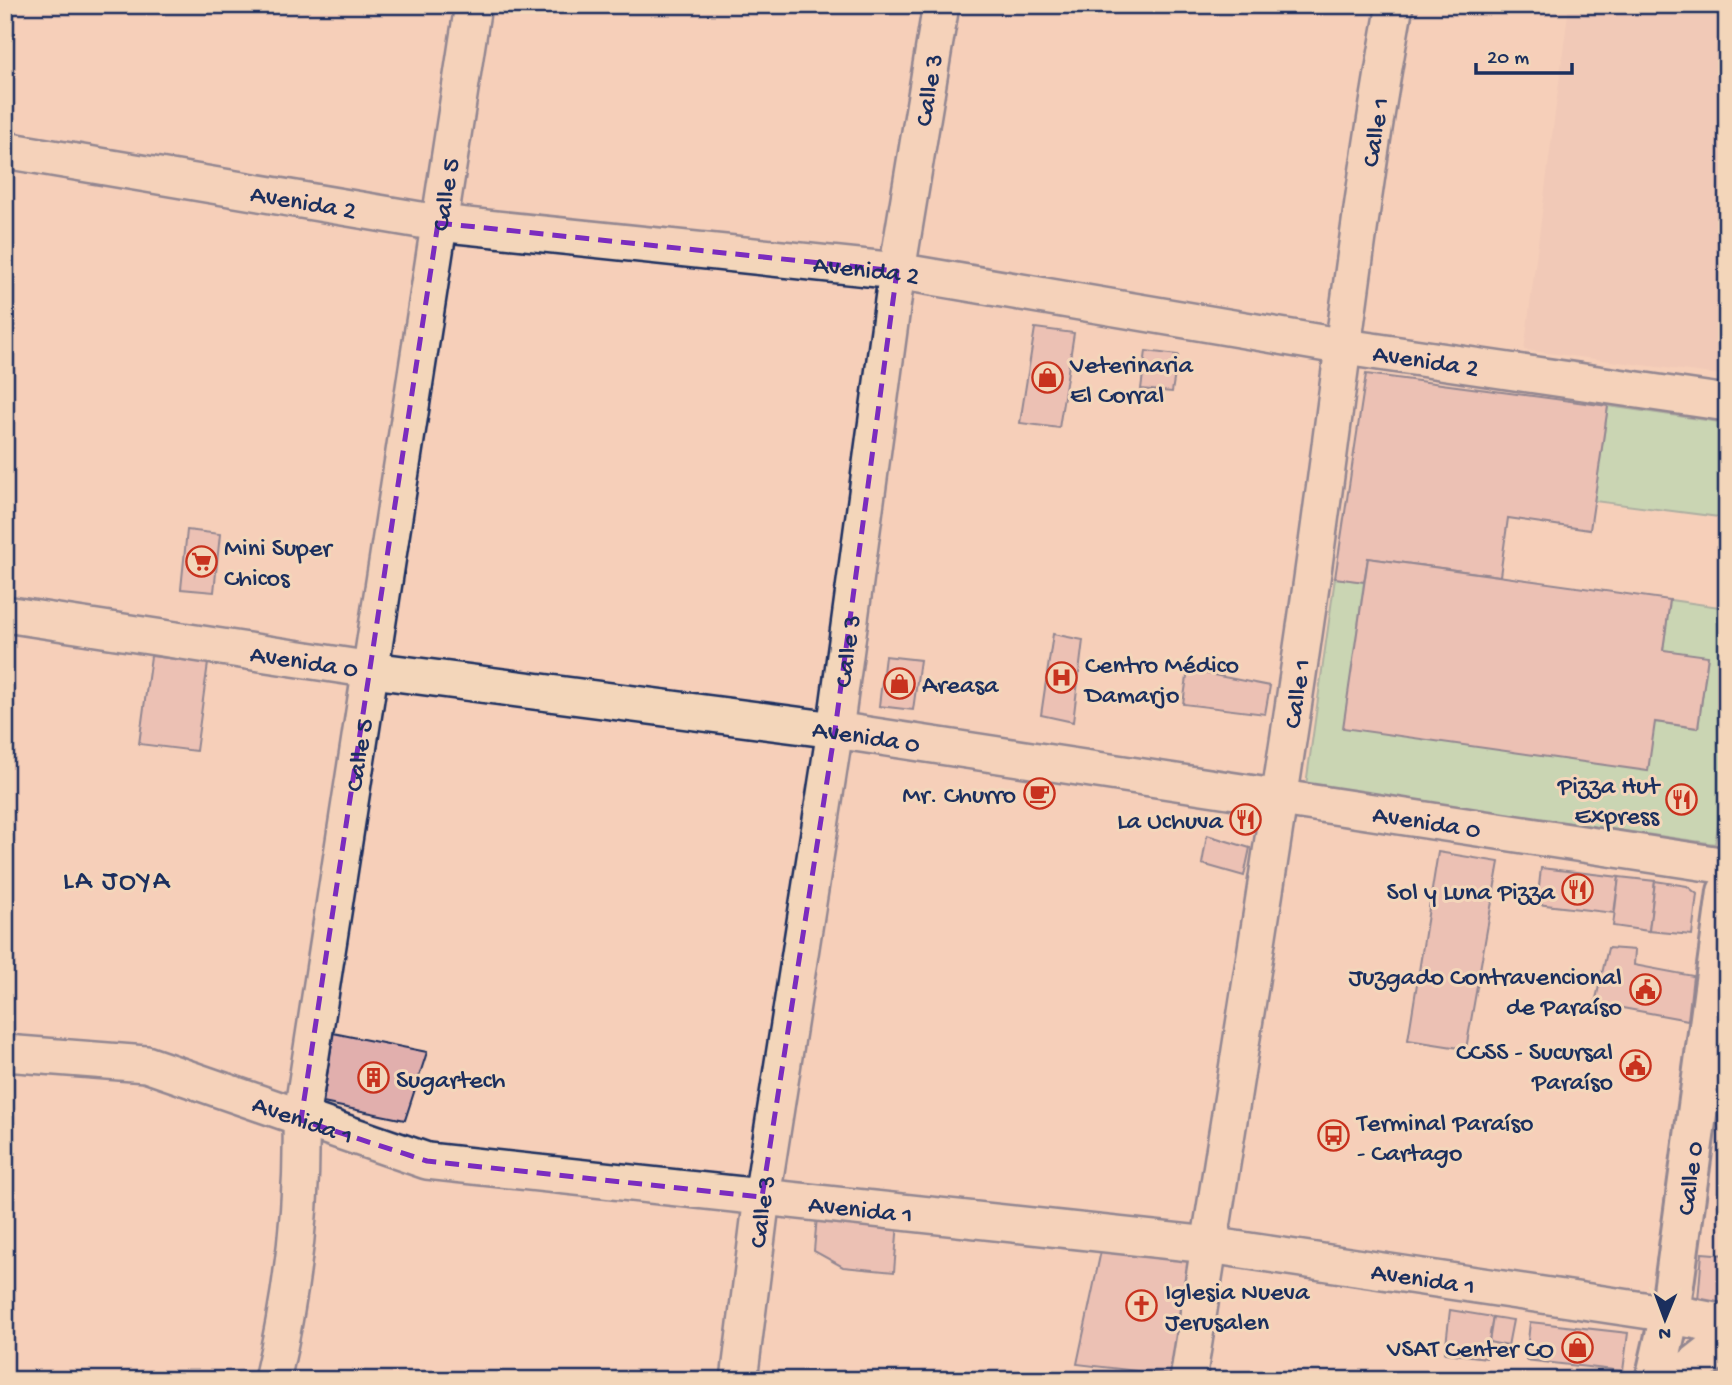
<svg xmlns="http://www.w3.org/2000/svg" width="1732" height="1385" viewBox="0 0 1732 1385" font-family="'Gochi Hand',sans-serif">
<rect width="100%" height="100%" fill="#f6cfb9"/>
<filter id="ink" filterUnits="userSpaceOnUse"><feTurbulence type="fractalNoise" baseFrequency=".0143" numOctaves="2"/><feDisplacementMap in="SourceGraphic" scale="14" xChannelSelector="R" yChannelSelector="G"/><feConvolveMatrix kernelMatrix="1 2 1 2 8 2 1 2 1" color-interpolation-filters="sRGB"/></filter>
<g filter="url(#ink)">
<!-- built -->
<path fill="#ecc2b3" d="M1569 5H1727V376L1524 350Z"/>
<!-- green -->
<g fill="#94dcaa" stroke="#588684" stroke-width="2">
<path d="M1608 406 1727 423V518L1594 501Z"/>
<path d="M1335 578 1364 582 1344 728 1655 722 1698 728 1708 657 1663 650 1670 600 1727 608V772L1715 844 1306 785Z"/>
</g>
<!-- building -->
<g fill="#e1afad" stroke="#1b2f5e" stroke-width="2">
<path d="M1035 328 1074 333 1059 428 1020 423Z"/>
<path d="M1146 351 1178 355 1172 392 1141 389Z"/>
<path d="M1366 374 1608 406 1590 530 1508 518 1500 576 1368 558 1364 582 1335 578Z"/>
<path d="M187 530 220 534 214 592 181 589Z"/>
<path d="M1368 558 1670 600 1663 650 1708 656 1698 728 1655 722 1648 771 1343 728Z"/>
<path d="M1053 634 1083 640 1073 722 1041 715Z"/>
<path d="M151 656 208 663 196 751 139 744Z"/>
<path d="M885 656 920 660 913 710 879 706Z"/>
<path d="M1188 670 1270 686 1265 714 1183 704Z"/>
<path d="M1207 835 1250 848 1244 876 1202 864Z"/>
<path d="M1438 852 1499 862 1466 1049 1408 1040Z"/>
<path d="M1541 868 1619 877 1614 913 1537 904Z"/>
<path d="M1619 877 1655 881 1649 931 1613 926Z"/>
<path d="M1655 881 1687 886 1697 894 1692 935 1649 931Z"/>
<path d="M1608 948 1635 950 1634 965 1693 976 1688 1020 1595 1003Z"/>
<path d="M333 1033 427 1052 405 1120 323 1103Z"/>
<path d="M817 1216 898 1222 894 1272 843 1267 814 1251Z"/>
<path d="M1209 1245 1179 1376 1077 1364 1102 1246Z"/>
<path d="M1702 1253 1727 1255V1304L1698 1301Z"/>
<path d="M1450 1310 1493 1317 1486 1358 1445 1353Z"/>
<path d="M1493 1317 1513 1320 1508 1346 1489 1342Z"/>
<path d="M1530 1322 1628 1333 1623 1371 1526 1360Z"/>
</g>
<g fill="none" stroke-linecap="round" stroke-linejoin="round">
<defs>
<g id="minor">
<path id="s1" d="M5 150 438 223 897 271 1345 347 1727 403"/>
<path id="s2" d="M5 614 372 670 835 730 1727 866"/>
<path id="s3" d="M5 1053 146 1064 427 1161 1209 1245 1670 1314"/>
<path id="s4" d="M272 1380C292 1294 303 1208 301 1120L473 5"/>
<path id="s5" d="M739 1380 762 1197 835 730 897 271 941 5"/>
<path id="s6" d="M1188 1380C1229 1117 1272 856 1310 593 1338 397 1359 200 1395 5"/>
</g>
<g id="primary">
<path d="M1670 1314 1727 1325"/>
<path id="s7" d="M1655 1380 1670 1314 1727 892"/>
<path d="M1677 1380 1715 1350 1727 1345"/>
</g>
</defs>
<!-- minor casing -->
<use href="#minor" stroke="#1b2f5e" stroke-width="40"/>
<!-- primary casing -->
<use href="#primary" stroke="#1b2f5e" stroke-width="44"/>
<!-- minor -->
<use href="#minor" stroke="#f3d6ba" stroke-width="35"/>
<!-- primary -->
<use href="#primary" stroke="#f3d6ba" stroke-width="38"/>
</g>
</g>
<!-- marked area -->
<path d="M0 0H1732V1385H0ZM438 223 897 271 835 730 762 1197 427 1161 301 1120Z" fill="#f6cfb9" fill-opacity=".55" fill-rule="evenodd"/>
<path fill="none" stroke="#7b2cbf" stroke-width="5" stroke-dasharray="14 9" stroke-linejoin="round" d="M438 223 897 271 835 730 762 1197 427 1161 301 1120Z"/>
<!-- icons -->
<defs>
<symbol id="shop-ring" viewBox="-11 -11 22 22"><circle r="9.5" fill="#f3d6ba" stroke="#c8321e" stroke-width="1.5"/><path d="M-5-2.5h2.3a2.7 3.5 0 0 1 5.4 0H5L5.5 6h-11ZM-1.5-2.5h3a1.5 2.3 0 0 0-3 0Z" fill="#c8321e"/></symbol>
<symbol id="supermarket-ring" viewBox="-11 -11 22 22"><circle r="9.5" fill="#f3d6ba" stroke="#c8321e" stroke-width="1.5"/><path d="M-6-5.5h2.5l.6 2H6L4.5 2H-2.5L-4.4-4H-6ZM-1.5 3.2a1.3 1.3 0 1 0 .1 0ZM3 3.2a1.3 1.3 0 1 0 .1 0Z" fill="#c8321e"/></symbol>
<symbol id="hospital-ring" viewBox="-11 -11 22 22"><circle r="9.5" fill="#f3d6ba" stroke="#c8321e" stroke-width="1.5"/><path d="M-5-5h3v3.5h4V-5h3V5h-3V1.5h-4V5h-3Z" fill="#c8321e"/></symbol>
<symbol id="cafe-ring" viewBox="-11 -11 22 22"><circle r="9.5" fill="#f3d6ba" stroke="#c8321e" stroke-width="1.5"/><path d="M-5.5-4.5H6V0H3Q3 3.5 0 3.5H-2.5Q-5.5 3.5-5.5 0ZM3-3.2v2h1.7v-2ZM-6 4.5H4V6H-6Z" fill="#c8321e"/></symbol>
<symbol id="restaurant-ring" viewBox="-11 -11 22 22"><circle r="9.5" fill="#f3d6ba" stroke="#c8321e" stroke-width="1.5"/><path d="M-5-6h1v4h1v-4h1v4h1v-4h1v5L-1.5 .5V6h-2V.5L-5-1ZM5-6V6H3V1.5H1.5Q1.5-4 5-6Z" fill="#c8321e"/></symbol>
<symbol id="civic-ring" viewBox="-11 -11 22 22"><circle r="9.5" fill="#f3d6ba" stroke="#c8321e" stroke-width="1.5"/><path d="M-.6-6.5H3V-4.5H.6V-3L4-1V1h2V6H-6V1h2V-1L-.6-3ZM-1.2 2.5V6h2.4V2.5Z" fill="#c8321e"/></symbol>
<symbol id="building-ring" viewBox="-11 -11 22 22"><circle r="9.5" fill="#f3d6ba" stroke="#c8321e" stroke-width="1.5"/><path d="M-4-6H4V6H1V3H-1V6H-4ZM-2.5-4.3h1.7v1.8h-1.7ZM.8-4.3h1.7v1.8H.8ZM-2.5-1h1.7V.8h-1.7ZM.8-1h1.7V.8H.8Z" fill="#c8321e"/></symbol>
<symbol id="bus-ring" viewBox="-11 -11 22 22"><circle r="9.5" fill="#f3d6ba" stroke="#c8321e" stroke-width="1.5"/><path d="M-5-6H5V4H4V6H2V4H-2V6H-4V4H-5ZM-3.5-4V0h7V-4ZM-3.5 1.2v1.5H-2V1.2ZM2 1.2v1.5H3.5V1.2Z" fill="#c8321e"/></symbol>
<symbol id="church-ring" viewBox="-11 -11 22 22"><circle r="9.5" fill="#f3d6ba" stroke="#c8321e" stroke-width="1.5"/><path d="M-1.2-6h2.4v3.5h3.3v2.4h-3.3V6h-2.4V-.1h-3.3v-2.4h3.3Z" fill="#c8321e"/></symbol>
</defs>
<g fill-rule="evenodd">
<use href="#shop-ring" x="1030" y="360" width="35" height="35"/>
<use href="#supermarket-ring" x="184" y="544" width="35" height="35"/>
<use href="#hospital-ring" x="1044" y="660" width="35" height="35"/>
<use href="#shop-ring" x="882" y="666" width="35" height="35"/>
<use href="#cafe-ring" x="1022" y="776" width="35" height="35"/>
<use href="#restaurant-ring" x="1664" y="782" width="35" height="35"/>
<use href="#restaurant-ring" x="1228" y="802" width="35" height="35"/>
<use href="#restaurant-ring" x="1560" y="872" width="35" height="35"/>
<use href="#civic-ring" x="1628" y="972" width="35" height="35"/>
<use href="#civic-ring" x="1618" y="1048" width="35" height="35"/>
<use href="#building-ring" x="356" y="1060" width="35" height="35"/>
<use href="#bus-ring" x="1316" y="1118" width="35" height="35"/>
<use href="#church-ring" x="1124" y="1288" width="35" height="35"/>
<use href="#shop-ring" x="1560" y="1330" width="35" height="35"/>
</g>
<g text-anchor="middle" stroke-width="6" stroke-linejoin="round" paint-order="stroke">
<!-- street labels -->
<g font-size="26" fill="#1b2f5e" stroke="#f3d6ba">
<text dy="9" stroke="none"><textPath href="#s5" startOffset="1304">Calle 3</textPath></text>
<text dy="9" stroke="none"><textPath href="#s6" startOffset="1262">Calle 1</textPath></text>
<text dy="9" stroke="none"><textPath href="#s4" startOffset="1199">Calle 5</textPath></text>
<text dy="9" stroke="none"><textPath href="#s1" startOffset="303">Avenida 2</textPath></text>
<text dy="9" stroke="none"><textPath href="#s1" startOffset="870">Avenida 2</textPath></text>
<text dy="9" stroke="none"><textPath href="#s1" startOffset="1437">Avenida 2</textPath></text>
<text dy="9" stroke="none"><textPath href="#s5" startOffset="737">Calle 3</textPath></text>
<text dy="9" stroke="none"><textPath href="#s2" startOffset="303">Avenida 0</textPath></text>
<text dy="9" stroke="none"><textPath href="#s6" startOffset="695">Calle 1</textPath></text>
<text dy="9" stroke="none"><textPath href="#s2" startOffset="870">Avenida 0</textPath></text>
<text dy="9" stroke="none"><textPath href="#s4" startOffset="632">Calle 5</textPath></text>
<text dy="9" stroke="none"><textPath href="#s2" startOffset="1437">Avenida 0</textPath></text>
<text dy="9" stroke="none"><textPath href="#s3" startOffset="308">Avenida 1</textPath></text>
<text dy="9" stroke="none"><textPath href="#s7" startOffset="205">Calle 0</textPath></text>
<text dy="9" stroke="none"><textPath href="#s3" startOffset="875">Avenida 1</textPath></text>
<text dy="9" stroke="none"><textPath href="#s5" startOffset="170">Calle 3</textPath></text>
<text dy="9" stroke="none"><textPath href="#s3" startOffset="1442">Avenida 1</textPath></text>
</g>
<!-- poi labels -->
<g font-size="26" fill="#1b2f5e" stroke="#f3d6ba" text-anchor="start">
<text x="1070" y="372">Veterinaria<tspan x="1070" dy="30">El Corral</tspan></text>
<text x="224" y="555">Mini Super<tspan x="224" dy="30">Chicos</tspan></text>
<text x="1085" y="672">Centro Médico<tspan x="1085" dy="30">Damarjo</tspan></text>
<text x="922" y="692">Areasa</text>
<text x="1659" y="793" text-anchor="end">Pizza Hut<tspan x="1659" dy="30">Express</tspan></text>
<text x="1016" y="802" text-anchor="end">Mr. Churro</text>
<text x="1223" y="828" text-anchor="end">La Uchuva</text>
<text x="1555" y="899" text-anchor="end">Sol y Luna Pizza</text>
<text x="1622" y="984" text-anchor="end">Juzgado Contravencional<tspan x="1622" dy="30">de Paraíso</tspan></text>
<text x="1613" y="1059" text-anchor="end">CCSS - Sucursal<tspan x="1613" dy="30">Paraíso</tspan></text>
<text x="396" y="1087">Sugartech</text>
<text x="1357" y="1130">Terminal Paraíso<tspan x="1357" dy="30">- Cartago</tspan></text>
<text x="1165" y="1299">Iglesia Nueva<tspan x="1165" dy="30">Jerusalen</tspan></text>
<text x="1554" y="1356" text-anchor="end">VSAT Center CO</text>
</g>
<!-- neighbourhood labels -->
<g font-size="28" letter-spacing="2" fill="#1b2f5e" stroke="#f3d6ba">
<text x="117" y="888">LA JOYA</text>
</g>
</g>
<!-- margin -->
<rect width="1732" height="1385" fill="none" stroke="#f3d6ba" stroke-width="28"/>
<rect x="14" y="14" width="1704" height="1357" fill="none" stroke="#1b2f5e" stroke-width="2.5" filter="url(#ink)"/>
<!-- north arrow -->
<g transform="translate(1665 1319) rotate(181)" stroke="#f3d6ba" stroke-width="5" paint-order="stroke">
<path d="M0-5L12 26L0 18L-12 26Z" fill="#1b2f5e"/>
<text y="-10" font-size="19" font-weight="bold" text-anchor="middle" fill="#1b2f5e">N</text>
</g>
<!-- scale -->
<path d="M1476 63v10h96v-10" fill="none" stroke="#1b2f5e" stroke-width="3.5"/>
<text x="1487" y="63" font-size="21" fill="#1b2f5e" stroke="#f3d6ba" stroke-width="5" paint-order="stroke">20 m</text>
</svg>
